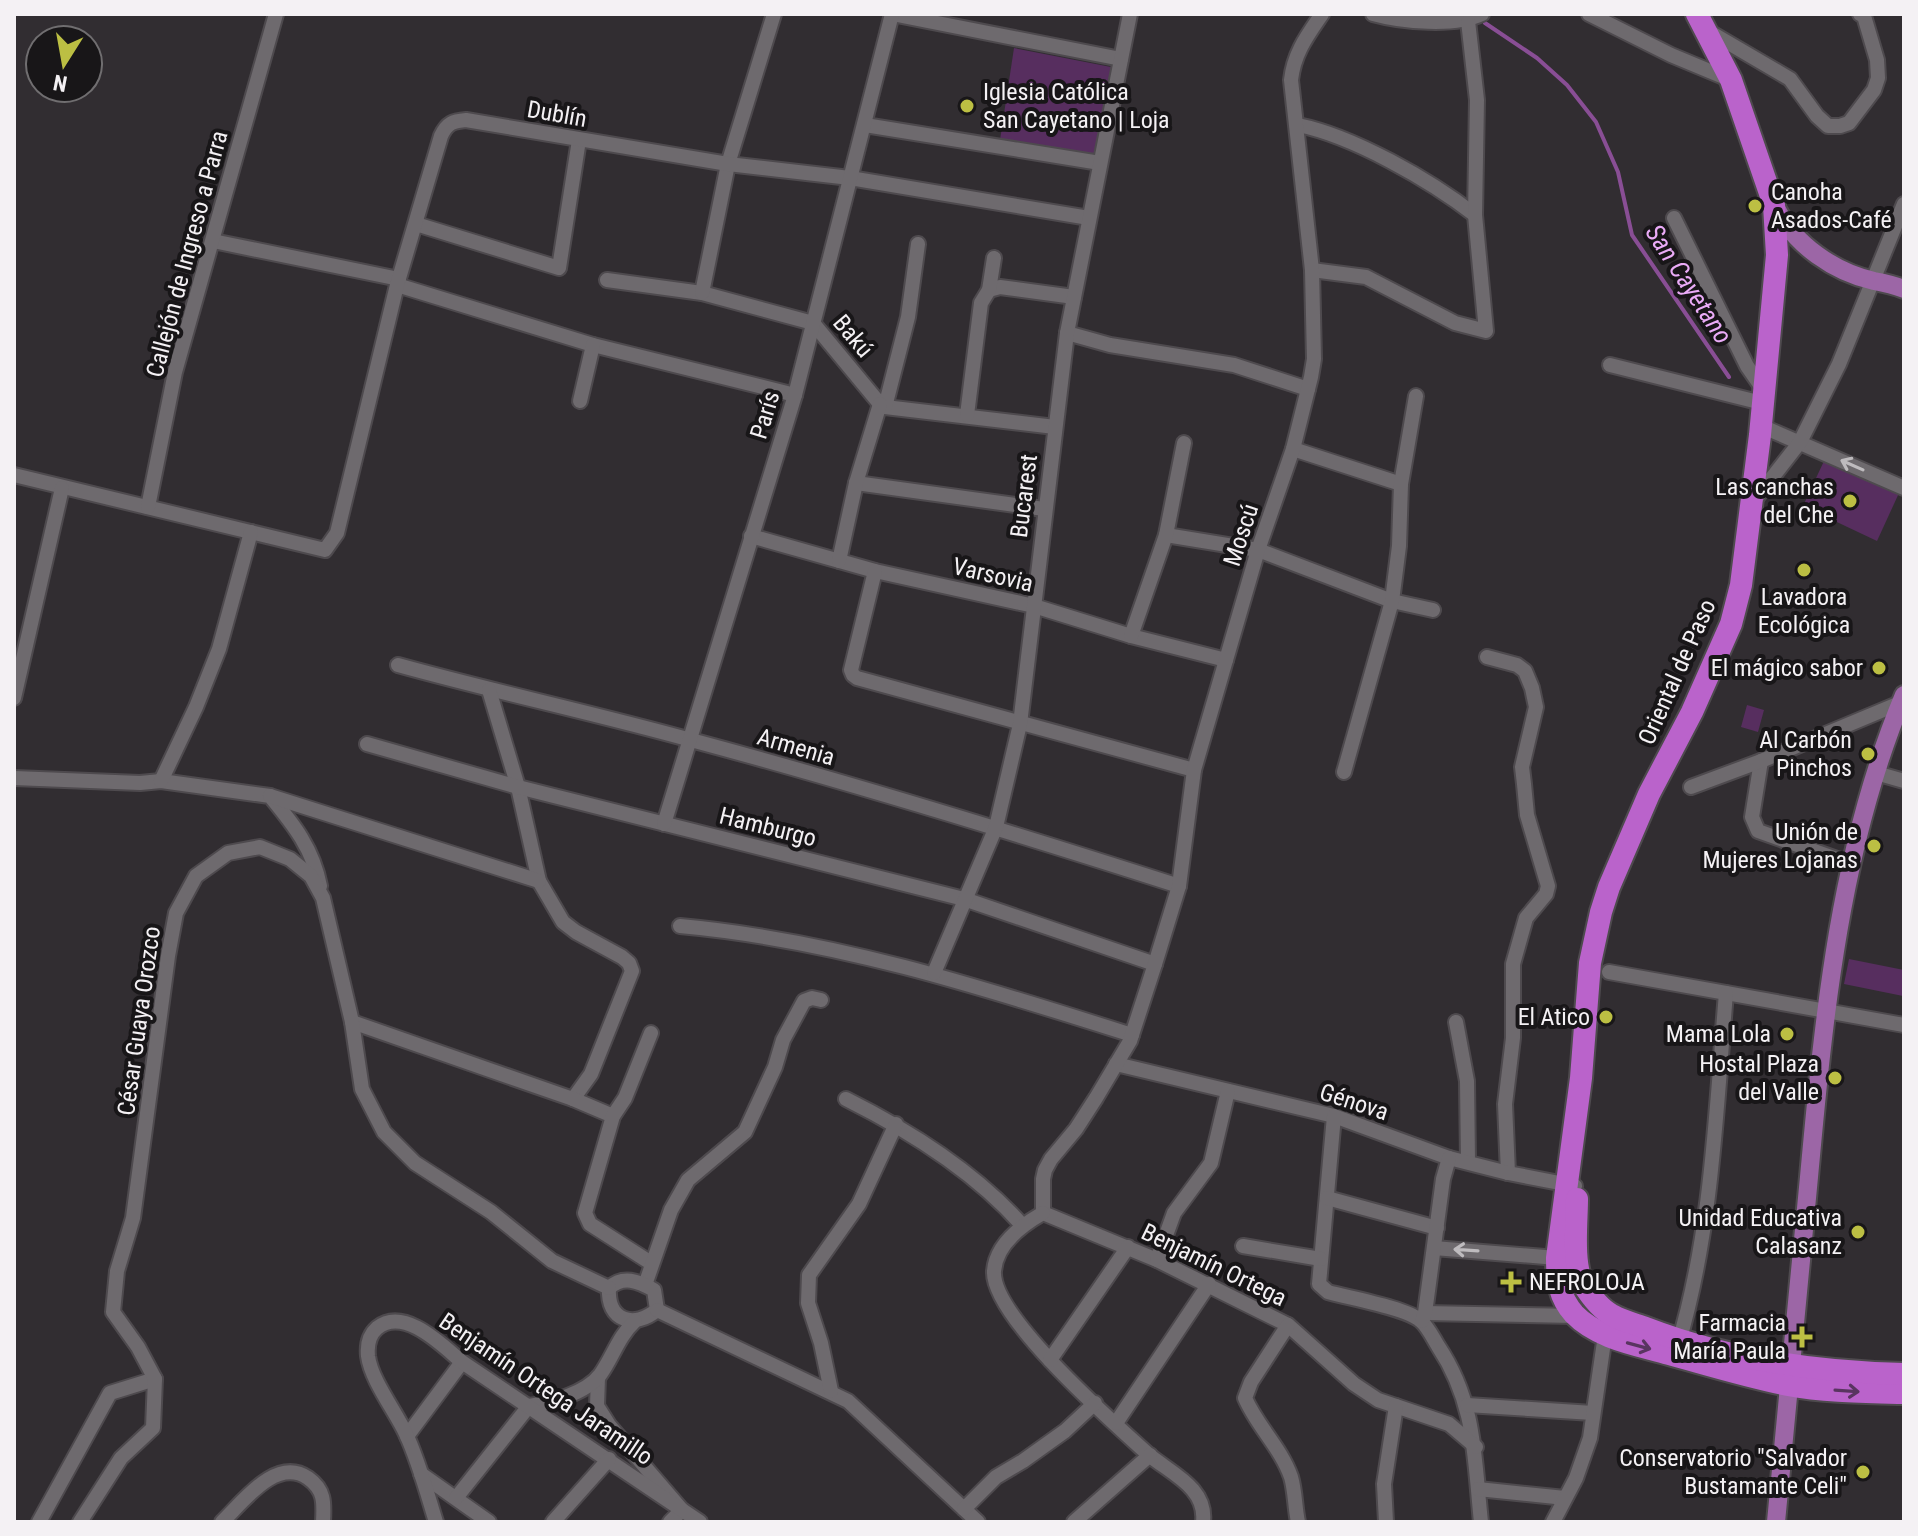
<svg xmlns="http://www.w3.org/2000/svg" width="1918" height="1536" viewBox="0 0 1918 1536" font-family="'Roboto Condensed',sans-serif">
<rect width="100%" height="100%" fill="#312d31"/>
<!-- green -->
<g fill="#572e5f">
<path d="M1014 48 1111 67 1096 156 1000 140Z"/>
<path d="M1824 461 1899 493 1877 541 1803 506Z"/>
<path d="M1747 705 1764 710 1758 732 1741 727Z"/>
<path d="M1849 959 1904 970 1903 996 1844 984Z"/>
</g>
<g fill="none" stroke-linecap="round" stroke-linejoin="round">
<!-- stream -->
<path stroke="#894e95" stroke-width="4" d="M1485 23 1537 58 1567 85 1596 122 1618 172 1632 235 1729 377"/>
<defs>
<g id="minor">
<path d="M892 14 1121 59"/>
<path d="M1373 14C1402 22 1455 27 1482 14"/>
<path d="M1589 14 1671 55 1731 80"/>
<path d="M1708 31 1790 79 1817 116 1828 126H1840L1849 123 1874 90 1878 78 1877 60 1864 16 1860 14"/>
<path d="M865 125 1100 163"/>
<path d="M1298 125C1353 136 1430 180 1475 215"/>
<path d="M1674 218 1747 366 1763 389"/>
<path d="M416 224 559 268 579 140"/>
<path d="M213 241 399 279"/>
<path d="M1312 270 1366 277 1455 323 1486 331 1475 215 1477 100 1468 21"/>
<path d="M607 280 702 293 813 323 880 404 885 407 1055 427"/>
<path d="M397 285 593 345 795 395"/>
<path d="M989 290 1000 287 1074 297"/>
<path d="M702 293 728 164 774 14"/>
<path d="M1067 333 1110 345 1234 365 1308 389"/>
<path d="M1610 365 1762 403"/>
<path d="M580 401 593 345"/>
<path d="M885 407 908 317 918 244"/>
<path d="M967 415 981 303 989 290 994 258"/>
<path d="M1761 426 1904 488"/>
<path d="M1293 449 1401 484"/>
<path d="M14 475 325 550 337 533 397 285 441 136C447 123 453 121 466 120L728 164 850 178 1089 218"/>
<path d="M856 483 1044 509"/>
<path d="M1753 502 1800 442 1839 364 1904 204"/>
<path d="M148 507 175 372 276 14"/>
<path d="M1166 535 1258 550 1392 601 1433 610"/>
<path d="M751 536 875 571 1034 606 1131 636 1226 660"/>
<path d="M839 561 856 483 880 404"/>
<path d="M875 571 851 670 853 675 857 678 1194 770"/>
<path d="M1131 636 1166 535 1184 443"/>
<path d="M1487 657 1517 665 1525 671 1532 688 1536 707 1522 767 1524 784 1527 815 1548 886 1546 894 1526 918 1513 964V1038L1505 1104 1508 1173"/>
<path d="M398 665C495 692 594 713 691 740 855 784 1017 834 1179 886"/>
<path d="M489 690 518 787 539 881 563 922 576 932 622 957 629 963 632 971 591 1074 573 1099"/>
<path d="M14 698 62 488"/>
<path d="M367 744 518 787 964 899 1155 964"/>
<path d="M1761 761 1752 817 1758 831 1851 864"/>
<path d="M1344 772 1392 601 1399 546 1401 484 1416 396"/>
<path d="M1876 773 1904 781"/>
<path d="M14 778 140 783 161 781 270 796C294 825 313 849 320 886"/>
<path d="M161 781 196 707 219 649 251 532"/>
<path d="M1691 787 1761 761 1900 703"/>
<path d="M270 796 539 881"/>
<path d="M664 824 795 395 892 14"/>
<path d="M680 926C835 940 984 988 1132 1035"/>
<path d="M1609 972 1904 1025"/>
<path d="M934 973 996 827 1020 724 1067 333 1130 14"/>
<path d="M352 1022 573 1099 613 1116"/>
<path d="M1456 1022 1467 1081 1468 1162"/>
<path d="M651 1033 625 1098 613 1116 585 1213 590 1224 651 1263"/>
<path d="M1116 1064 1334 1116 1449 1158 1508 1173 1575 1186"/>
<path d="M846 1099C910 1131 974 1171 1022 1225"/>
<path d="M1334 1116 1319 1284 1328 1292C1349 1298 1407 1308 1421 1321 1428 1327 1433 1338 1438 1346 1476 1403 1474 1457 1481 1522"/>
<path d="M1327 1198 1437 1228"/>
<path d="M1043 1213V1179L1045 1170 1051 1159 1076 1129 1096 1098 1130 1041 1155 964 1179 886 1194 770 1258 550 1293 449 1311 377 1314 359 1312 270 1291 80C1294 53 1307 36 1322 14"/>
<path d="M1043 1213 1157 1260 1288 1325 1354 1384 1378 1400 1449 1424 1476 1447"/>
<path d="M1043 1213C1022 1225 996 1244 994 1271 991 1316 1115 1424 1149 1455 1172 1474 1207 1488 1203 1522"/>
<path d="M1243 1246 1321 1259"/>
<path d="M1434 1248 1557 1258"/>
<path d="M1157 1260 1174 1213 1211 1163 1228 1091"/>
<path d="M645 1285 671 1210 688 1180 745 1132 775 1067 783 1040 804 1001 812 998 821 1000"/>
<path d="M609 1288C607 1321 634 1329 657 1310"/>
<path d="M609 1288C623 1275 638 1281 654 1290L657 1310"/>
<path d="M657 1310 848 1401 978 1522"/>
<path d="M1425 1313 1576 1316"/>
<path d="M1422 1321 1425 1313 1443 1179 1449 1158"/>
<path d="M1288 1325 1251 1382 1245 1398C1257 1426 1281 1448 1291 1477 1295 1490 1295 1508 1298 1522"/>
<path d="M1678 1345C1712 1231 1716 1111 1726 993"/>
<path d="M1050 1360 1128 1247"/>
<path d="M598 1377 597 1406 609 1425 682 1510 670 1522"/>
<path d="M831 1391 821 1343 808 1303 809 1275 859 1204 896 1124"/>
<path d="M1467 1405 1593 1413"/>
<path d="M1116 1423 1209 1284"/>
<path d="M407 1436 462 1362"/>
<path d="M421 1474 489 1522"/>
<path d="M1478 1489 1565 1498"/>
<path d="M456 1498 529 1406C551 1403 586 1393 600 1375 613 1357 618 1337 635 1321"/>
<path d="M964 1509 996 1477 1023 1461 1065 1431 1095 1403"/>
<path d="M39 1522 110 1393 155 1379"/>
<path d="M80 1522 121 1458 153 1428 155 1379 138 1347 113 1312 117 1271 133 1218 168 956 176 913 196 876 228 853 260 847 290 859 311 876 323 898 352 1022 362 1089 384 1132 415 1163 491 1212 552 1261 609 1288"/>
<path d="M222 1522C243 1502 276 1456 308 1478 325 1490 324 1503 323 1522"/>
<path d="M436 1522C427 1493 419 1462 406 1434 396 1412 371 1380 368 1356 367 1346 369 1335 377 1328 404 1306 442 1345 462 1362L700 1522"/>
<path d="M553 1522 609 1459"/>
<path d="M1074 1522 1150 1455"/>
<path d="M1386 1522 1384 1484 1396 1406"/>
<path d="M1553 1522 1576 1478 1590 1438 1606 1328"/>
</g>
<g id="major">
<path d="M1776 208C1795 245 1834 272 1874 281 1885 283 1894 285 1904 289"/>
<path d="M1776 1522C1788 1407 1799 1292 1809 1177 1824 1014 1840 847 1904 695"/>
</g>
<g id="highway">
<path d="M1697 14 1731 80 1774 205 1777 255 1760 435 1741 585 1731 624 1692 712 1649 794 1609 887 1601 912 1590 963 1581 1078 1557 1258C1557 1280 1559 1297 1574 1314 1598 1339 1638 1345 1669 1354 1709 1365 1748 1377 1788 1385 1826 1392 1865 1392 1904 1393"/>
<path d="M1577 1199C1577 1222 1572 1264 1583 1284 1590 1295 1600 1309 1612 1315 1622 1321 1635 1324 1646 1328 1729 1360 1816 1372 1904 1374"/>
</g>
</defs>
<!-- minor casing -->
<use href="#minor" stroke="#4e4a4e" stroke-width="18"/>
<!-- major casing -->
<use href="#major" stroke="#4e4a4e" stroke-width="22"/>
<!-- highway casing -->
<use href="#highway" stroke="#4e4a4e" stroke-width="26"/>
<!-- minor -->
<use href="#minor" stroke="#6e6a6e" stroke-width="14"/>
<!-- major -->
<use href="#major" stroke="#9c66a6" stroke-width="18"/>
<!-- highway -->
<use href="#highway" stroke="#ba63cb" stroke-width="22"/>
</g>
<!-- one-way arrows -->
<defs><path id="oneway-shaft" d="M-6 0H5M1.5-3L5.5 0L1.5 3" fill="none" stroke-width="1.6" stroke-linecap="round" stroke-linejoin="round" transform="scale(2)"/></defs>
<g stroke="#bebbbe">
<use href="#oneway-shaft" transform="translate(1852 465) rotate(-156)"/>
<use href="#oneway-shaft" transform="translate(1466 1250) rotate(-176)"/>
</g>
<g stroke="#593560">
<use href="#oneway-shaft" transform="translate(1639 1346) rotate(15)"/>
<use href="#oneway-shaft" transform="translate(1847 1391) rotate(4)"/>
</g>
<!-- markers -->
<g fill="#bcbf43" stroke="#181618" stroke-width="3">
<circle cx="967" cy="106" r="8"/>
<circle cx="1755" cy="206" r="8"/>
<circle cx="1850" cy="501" r="8"/>
<circle cx="1804" cy="570" r="8"/>
<circle cx="1879" cy="668" r="8"/>
<circle cx="1868" cy="754" r="8"/>
<circle cx="1874" cy="846" r="8"/>
<circle cx="1606" cy="1017" r="8"/>
<circle cx="1787" cy="1034" r="8"/>
<circle cx="1835" cy="1078" r="8"/>
<circle cx="1858" cy="1232" r="8"/>
<path d="M1507 1270h8v8h8v8h-8v8h-8v-8h-8v-8h8z"/>
<path d="M1798 1325h8v8h8v8h-8v8h-8v-8h-8v-8h8z"/>
<circle cx="1863" cy="1472" r="8"/>
</g>
<g text-anchor="middle" stroke-width="8" stroke-linejoin="round" paint-order="stroke">
<!-- poi labels -->
<g font-size="24" fill="#f4f1f4" stroke="#181618" text-anchor="end">
<text x="983" y="100" text-anchor="start">Iglesia Católica<tspan x="983" dy="28">San Cayetano | Loja</tspan></text>
<text x="1771" y="200" text-anchor="start">Canoha<tspan x="1771" dy="28">Asados-Café</tspan></text>
<text x="1834" y="495">Las canchas<tspan x="1834" dy="28">del Che</tspan></text>
<text x="1804" y="605" text-anchor="middle">Lavadora<tspan x="1804" dy="28">Ecológica</tspan></text>
<text x="1863" y="676">El mágico sabor</text>
<text x="1852" y="748">Al Carbón<tspan x="1852" dy="28">Pinchos</tspan></text>
<text x="1858" y="840">Unión de<tspan x="1858" dy="28">Mujeres Lojanas</tspan></text>
<text x="1590" y="1025">El Atico</text>
<text x="1771" y="1042">Mama Lola</text>
<text x="1819" y="1072">Hostal Plaza<tspan x="1819" dy="28">del Valle</tspan></text>
<text x="1842" y="1226">Unidad Educativa<tspan x="1842" dy="28">Calasanz</tspan></text>
<text x="1529" y="1290" text-anchor="start">NEFROLOJA</text>
<text x="1786" y="1331">Farmacia<tspan x="1786" dy="28">María Paula</tspan></text>
<text x="1847" y="1466">Conservatorio "Salvador<tspan x="1847" dy="28">Bustamante Celi"</tspan></text>
</g>
<!-- street labels -->
<g font-size="24" fill="#f4f1f4" stroke="#181618">
<text transform="translate(557 114) rotate(10)" y="8">Dublín</text>
<text transform="translate(187 254) rotate(-75)" y="8">Callejón de Ingreso a Parra</text>
<text transform="translate(853 336) rotate(50)" y="8">Bakú</text>
<text transform="translate(765 415) rotate(-73)" y="8">París</text>
<text transform="translate(1024 496) rotate(-83)" y="8">Bucarest</text>
<text transform="translate(1241 535) rotate(-72)" y="8">Moscú</text>
<text transform="translate(993 575) rotate(13)" y="8">Varsovia</text>
<text transform="translate(1677 672) rotate(-66)" y="8">Oriental de Paso</text>
<text transform="translate(796 747) rotate(16)" y="8">Armenia</text>
<text transform="translate(768 827) rotate(14)" y="8">Hamburgo</text>
<text transform="translate(139 1021) rotate(-82)" y="8">César Guaya Orozco</text>
<text transform="translate(1354 1102) rotate(18)" y="8">Génova</text>
<text transform="translate(1214 1265) rotate(26)" y="8">Benjamín Ortega</text>
<text transform="translate(546 1389) rotate(34)" y="8">Benjamín Ortega Jaramillo</text>
</g>
<!-- water labels -->
<g font-size="26" font-style="italic" fill="#eaabf7" stroke="#181618">
<text transform="translate(1689 284) rotate(57)" y="9">San Cayetano</text>
</g>
</g>
<!-- border -->
<rect width="1918" height="1536" fill="none" stroke="#f4f1f4" stroke-width="32"/>
<!-- north arrow -->
<g transform="translate(64 64) rotate(191)"><circle r="38" fill="#181618" stroke="#706e70" stroke-width="2"/>
<path d="M0-6L14 30L0 20L-14 30Z" fill="#bcbf43"/>
<text y="-12" font-size="22" font-weight="bold" text-anchor="middle" fill="#f4f1f4">N</text>
</g>
</svg>
